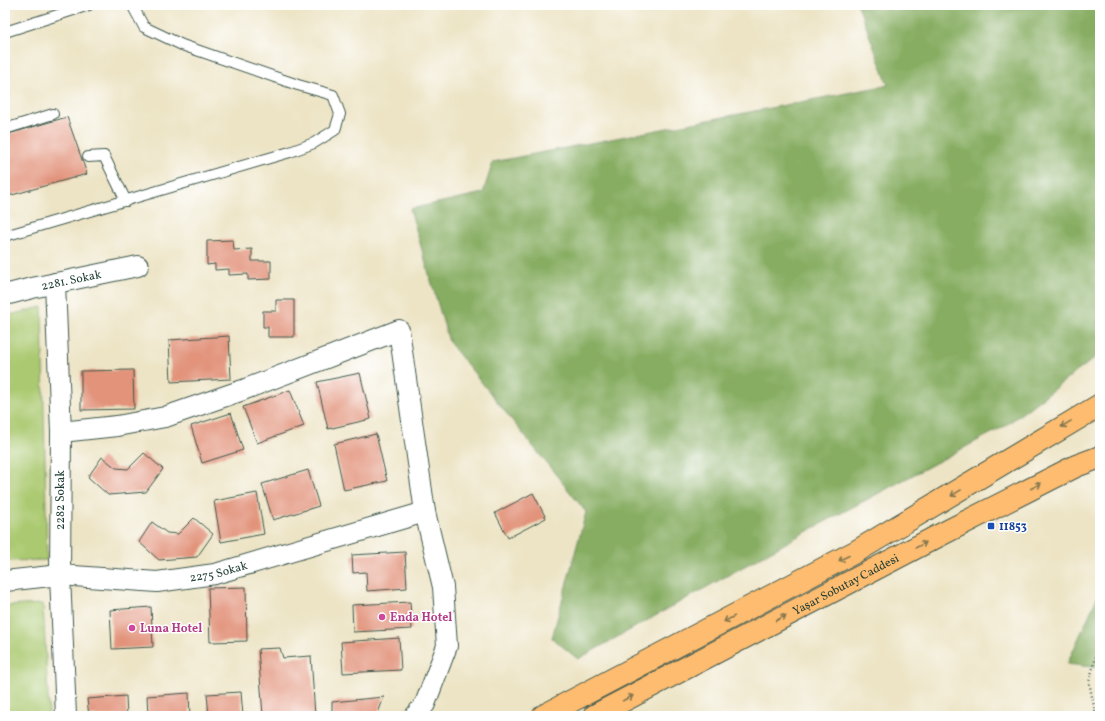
<svg xmlns="http://www.w3.org/2000/svg" width="1105" height="721" viewBox="0 0 1105 721" font-family="Vollkorn,serif">
<rect width="100%" height="100%" fill="#fff"/>
<filter id="ink" filterUnits="userSpaceOnUse"><feTurbulence type="fractalNoise" baseFrequency=".025" numOctaves="2"/><feDisplacementMap in="SourceGraphic" scale="8" xChannelSelector="R" yChannelSelector="G"/><feConvolveMatrix kernelMatrix="1 2 1 2 8 2 1 2 1" color-interpolation-filters="sRGB"/></filter>
<filter id="wash" filterUnits="userSpaceOnUse"><feTurbulence type="fractalNoise" baseFrequency=".012" numOctaves="4" result="noise"/><feDisplacementMap in="SourceGraphic" scale="16" xChannelSelector="R" yChannelSelector="G"/><feGaussianBlur stdDeviation="0.9" result="paint"/><feColorMatrix in="noise" values="0 0 0 0 0 0 0 0 0 0 0 0 0 0 0 0 0 1.4 0 .05"/><feComposite in="paint" operator="in"/></filter>
<g filter="url(#wash)">
<rect width="100%" height="100%" fill="#ede4c5"/>
<!-- green -->
<g fill="#aac970" stroke="#648352">
<path d="M42 307 47 560 5 561V316Z"/>
<path d="M43 604 49 716H5V606Z"/>
</g>
<!-- forest -->
<g fill="#87ad62" stroke="#53754b">
<path d="M858 5H1100V354L1005 426 802 534 578 659 552 638 586 512 449 342 410 209 483 193 493 162 888 85Z"/>
<path d="M1100 591V668L1067 664Z"/>
</g>
<g id="blocks">
<!-- building -->
<g fill="#e2937a">
<path d="M67 117 87 174 5 197V135Z"/>
<path d="M233 240 234 250 252 249V261H271V279L248 280V274L229 275V269L215 270V264L207 265V241Z"/>
<path d="M276 300H294V337H268V327H263V311H276Z"/>
<path d="M229 336 231 379 171 382 169 340Z"/>
<path d="M133 370 134 409 81 410V371Z"/>
<path d="M360 373 371 419 328 429 317 382Z"/>
<path d="M290 390 304 426 257 443 243 407Z"/>
<path d="M231 413 243 450 202 463 191 426Z"/>
<path d="M376 434 387 481 344 490 334 444Z"/>
<path d="M144 453 163 469 146 492 108 495 88 477 102 457 116 468 128 469Z"/>
<path d="M308 470 319 506 273 520 262 484Z"/>
<path d="M257 493 264 534 221 542 214 501Z"/>
<path d="M533 493 546 518 508 538 495 513Z"/>
<path d="M194 518 213 534 197 557 159 560 139 542 152 522 167 533 178 534Z"/>
<path d="M405 552 407 588 367 591 366 572 353 573 352 555Z"/>
<path d="M246 587 247 641 210 642 208 588Z"/>
<path d="M410 602 412 629 353 632 352 605Z"/>
<path d="M151 607 153 647 112 649 110 610Z"/>
<path d="M399 638 401 670 343 673 341 642Z"/>
<path d="M280 648 283 658 311 656 315 716H263L258 649Z"/>
<path d="M241 692 243 716H209L207 694Z"/>
<path d="M189 693 190 716H148L147 696Z"/>
<path d="M126 696 127 716H89L87 699Z"/>
<path d="M384 697 377 716H332V702Z"/>
</g>
</g>
</g>
<g filter="url(#ink)">
<use href="#blocks" fill-opacity="0" stroke="#3e564a" stroke-width="1"/>
<g fill="none" stroke-linecap="round" stroke-linejoin="round">
<defs>
<g id="lane">
<path d="M5 32 89 5"/>
<path d="M5 129 53 114"/>
<path d="M88 157 104 156 126 201"/>
<path d="M5 236 290 152 314 143 335 130 340 114 333 95 298 85 182 45 144 27 132 5"/>
</g>
<g id="street">
<path d="M55 283 61 432 60 575 66 716"/>
<path id="s1" d="M5 295 32 288 138 266"/>
<path d="M61 432 117 426 165 417 243 390 399 330 425 512 443 587 447 646 425 704 415 716"/>
<path id="s2" d="M5 581 60 575 157 582 215 574 425 512"/>
</g>
<g id="primary">
<path d="M543 716 857 551 1100 405"/>
<path id="s3" d="M594 716 938 536 1076 466 1100 457"/>
</g>
</defs>
<!-- lane casing -->
<use href="#lane" stroke="#3e564a" stroke-width="12"/>
<!-- street casing -->
<use href="#street" stroke="#3e564a" stroke-width="22"/>
<!-- primary casing -->
<use href="#primary" stroke="#3e564a" stroke-width="24"/>
<!-- path -->
<path stroke="#3e564a" stroke-width="2.5" stroke-dasharray="1 3" stroke-linecap="butt" d="M1096 716 1089 682 1100 642"/>
<!-- lane -->
<use href="#lane" stroke="#fff" stroke-width="10"/>
<!-- street -->
<use href="#street" stroke="#fff" stroke-width="20"/>
<!-- primary -->
<use href="#primary" stroke="#fdbc6f" stroke-width="22"/>
</g>
<!-- one-way arrows -->
<defs><path id="oneway-shaft" d="M-6 0H5M1.5-3L5.5 0L1.5 3" fill="none" stroke-width="1.6" stroke-linecap="round" stroke-linejoin="round"/></defs>
<g stroke="#83764f">
<use href="#oneway-shaft" transform="translate(1066 424) rotate(148)"/>
<use href="#oneway-shaft" transform="translate(1036 486) rotate(-27)"/>
<use href="#oneway-shaft" transform="translate(956 493) rotate(149)"/>
<use href="#oneway-shaft" transform="translate(921 545) rotate(-28)"/>
<use href="#oneway-shaft" transform="translate(844 558) rotate(152)"/>
<use href="#oneway-shaft" transform="translate(781 618) rotate(-28)"/>
<use href="#oneway-shaft" transform="translate(729 619) rotate(152)"/>
<use href="#oneway-shaft" transform="translate(628 698) rotate(-28)"/>
</g>
</g>
<!-- markers -->
<rect fill="#1a4fb4" stroke="#fff" stroke-width="1.5" x="987" y="522" width="8" height="8" rx="2"/>
<g fill="#d1479c" stroke="#fff" stroke-width="1.5">
<circle cx="382" cy="617" r="4"/>
<circle cx="132" cy="628" r="4"/>
</g>
<g text-anchor="middle" stroke-width="3" stroke-linejoin="round" paint-order="stroke">
<!-- street labels -->
<g font-size="12" fill="#1f3d34" stroke="#fff">
<text dy="4" stroke="none"><textPath href="#s1" startOffset="68">2281. Sokak</textPath></text>
<text transform="translate(60 500) rotate(-90)" y="4">2282 Sokak</text>
<text dy="4" stroke="none"><textPath href="#s2" startOffset="215">2275 Sokak</textPath></text>
<text dy="4" stroke="none"><textPath href="#s3" startOffset="284">Yaşar Sobutay Caddesi</textPath></text>
</g>
<!-- transit labels -->
<g font-size="12" font-weight="bold" fill="#164399" stroke="#fff" text-anchor="start">
<text x="999" y="530">11853</text>
</g>
<!-- hotel labels -->
<g font-size="12" font-weight="bold" fill="#b23c85" stroke="#fff" text-anchor="start">
<text x="390" y="621">Enda Hotel</text>
<text x="140" y="632">Luna Hotel</text>
</g>
</g>
<!-- margin -->
<rect width="1105" height="721" fill="none" stroke="#fff" stroke-width="20"/>
</svg>
